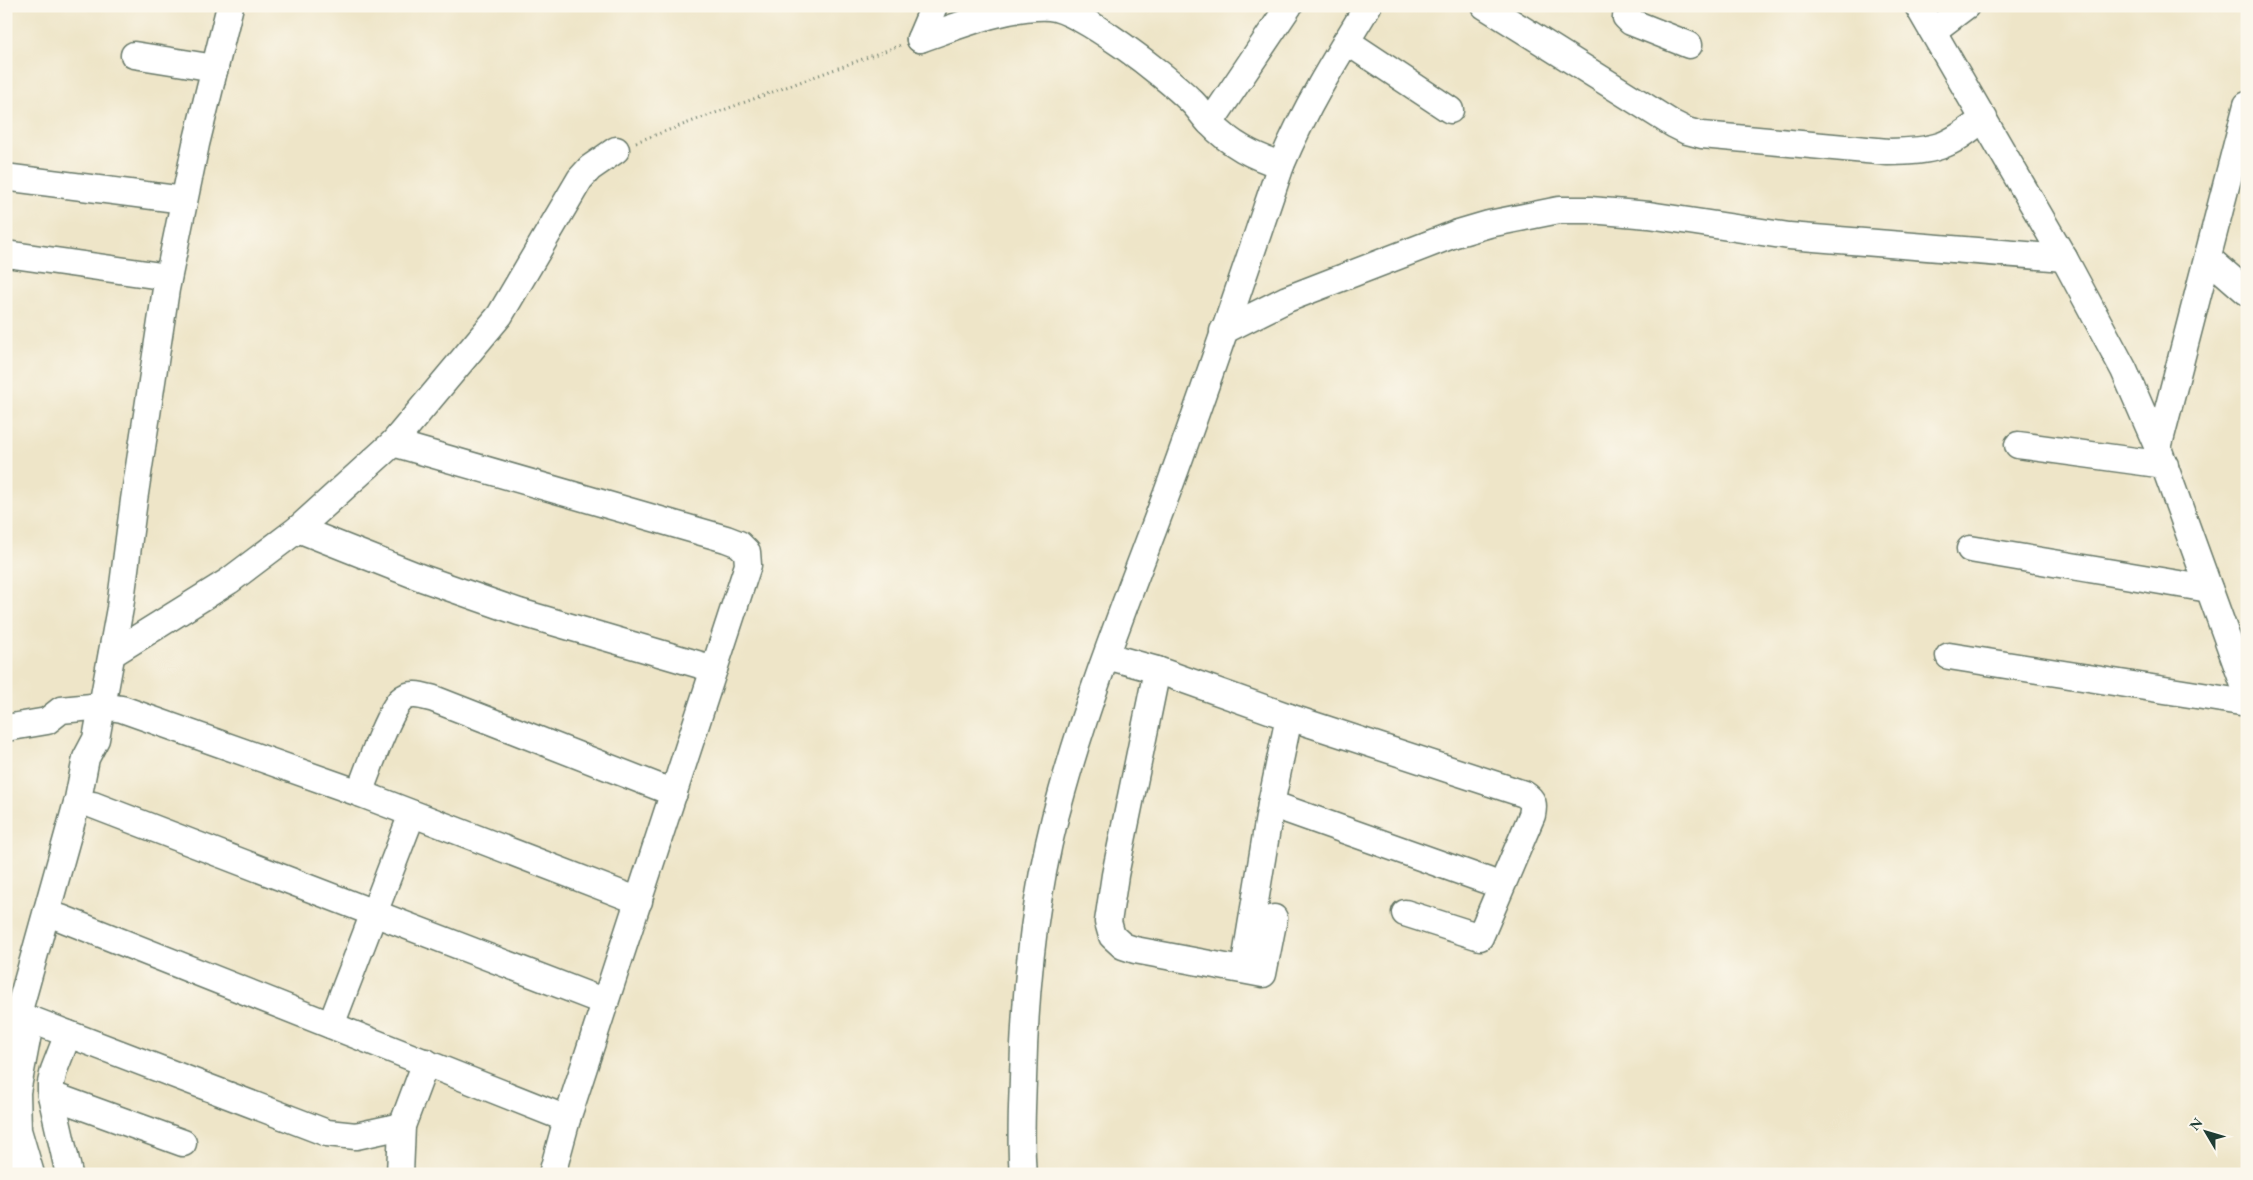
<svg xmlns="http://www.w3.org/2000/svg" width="2253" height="1180" viewBox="0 0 2253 1180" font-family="'EB Garamond',serif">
<rect width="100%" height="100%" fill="#fbf7ec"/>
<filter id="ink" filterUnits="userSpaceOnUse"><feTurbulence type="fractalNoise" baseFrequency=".02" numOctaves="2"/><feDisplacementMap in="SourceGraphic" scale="10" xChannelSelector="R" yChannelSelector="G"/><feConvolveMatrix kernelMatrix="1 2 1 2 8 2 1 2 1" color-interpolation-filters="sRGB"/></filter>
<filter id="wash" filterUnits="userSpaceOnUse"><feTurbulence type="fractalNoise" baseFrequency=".0096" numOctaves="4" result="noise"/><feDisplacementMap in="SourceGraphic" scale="20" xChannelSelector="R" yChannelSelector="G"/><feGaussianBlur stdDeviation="1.12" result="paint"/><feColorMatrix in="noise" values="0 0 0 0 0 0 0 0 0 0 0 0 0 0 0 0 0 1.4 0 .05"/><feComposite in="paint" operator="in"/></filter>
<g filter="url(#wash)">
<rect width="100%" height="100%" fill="#eee5c8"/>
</g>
<g filter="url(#ink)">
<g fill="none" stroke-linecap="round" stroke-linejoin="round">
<defs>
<g id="minor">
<path d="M1485 6 1673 124 1687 131 1702 135 1888 152C1936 151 1947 148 1984 118"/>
<path d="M1629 6 1626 17 1631 22 1689 45"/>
<path d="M1918 6 2064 258 2124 370 2158 448 2247 693"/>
<path d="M1933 31 1966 6"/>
<path d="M920 39C958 26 1009 5 1049 7 1079 8 1167 77 1190 100 1198 107 1203 116 1210 123 1231 145 1253 156 1281 165"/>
<path d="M920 39 934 6"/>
<path d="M1346 41 1450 110"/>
<path d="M134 55 215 68"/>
<path d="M1210 123 1289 6"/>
<path d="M12 178 184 200"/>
<path d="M6 254 168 277"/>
<path d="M2208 258 2247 292"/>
<path d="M1223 331 1287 299 1455 234 1489 224 1559 210H1590L1649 215 1789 236 2064 258"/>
<path d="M393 443 726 539 739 544 747 552 748 565 567 1119 552 1174"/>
<path d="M2018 445 2165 465"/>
<path d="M2158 448 2247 105"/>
<path d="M298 529 422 578 519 612 714 669"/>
<path d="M1970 549 2209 589"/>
<path d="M112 654 229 581 298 529 393 443 500 315 580 179 590 168 616 150"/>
<path d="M1107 656 1157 670 1289 717 1524 794C1534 800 1534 805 1532 815L1480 937 1405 913"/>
<path d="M1949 656 2247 703"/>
<path d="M1157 670 1115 875 1108 922 1112 936 1123 946 1135 950 1263 974 1274 918"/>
<path d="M1289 717 1271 804 1488 881"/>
<path d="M6 728 47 721 61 710 102 706 122 709 359 793 639 901"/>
<path d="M359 793C367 773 388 712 401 700 410 691 423 696 434 699L674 793"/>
<path d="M93 805 605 1002"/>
<path d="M61 918 567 1119"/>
<path d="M1244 969 1271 804"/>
<path d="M32 1020 327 1133 356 1136 402 1126"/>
<path d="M331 1025 412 814"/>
<path d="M28 1034 17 1092 18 1130 31 1174"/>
<path d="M68 1034 54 1070 51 1083V1095L69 1174"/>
<path d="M6 1057 78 799 86 758 96 739 120 608 134 500 166 289 196 144 230 6"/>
<path d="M51 1095 183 1143"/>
<path d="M6 1155 11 1174"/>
<path d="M400 1174 402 1126 426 1062"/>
<path d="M1023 1174C1020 1142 1022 1111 1023 1079 1025 982 1035 885 1062 792 1090 691 1130 592 1167 493 1207 385 1244 274 1281 165 1305 108 1336 58 1368 6"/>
</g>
</defs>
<!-- minor casing -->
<use href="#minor" stroke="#677868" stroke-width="29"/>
<!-- path -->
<path stroke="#677868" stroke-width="3" stroke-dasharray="1 4" stroke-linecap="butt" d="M636 142 901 45"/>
<!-- minor -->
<use href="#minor" stroke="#fff" stroke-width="26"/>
</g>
</g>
<!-- margin -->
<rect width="2253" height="1180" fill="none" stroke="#fbf7ec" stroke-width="25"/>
<!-- north arrow -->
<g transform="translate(2206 1132) rotate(308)" stroke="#fbf7ec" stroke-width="4" paint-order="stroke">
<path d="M0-4L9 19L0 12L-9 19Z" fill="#1f3d34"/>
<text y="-8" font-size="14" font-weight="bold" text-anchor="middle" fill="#1f3d34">N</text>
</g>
</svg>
